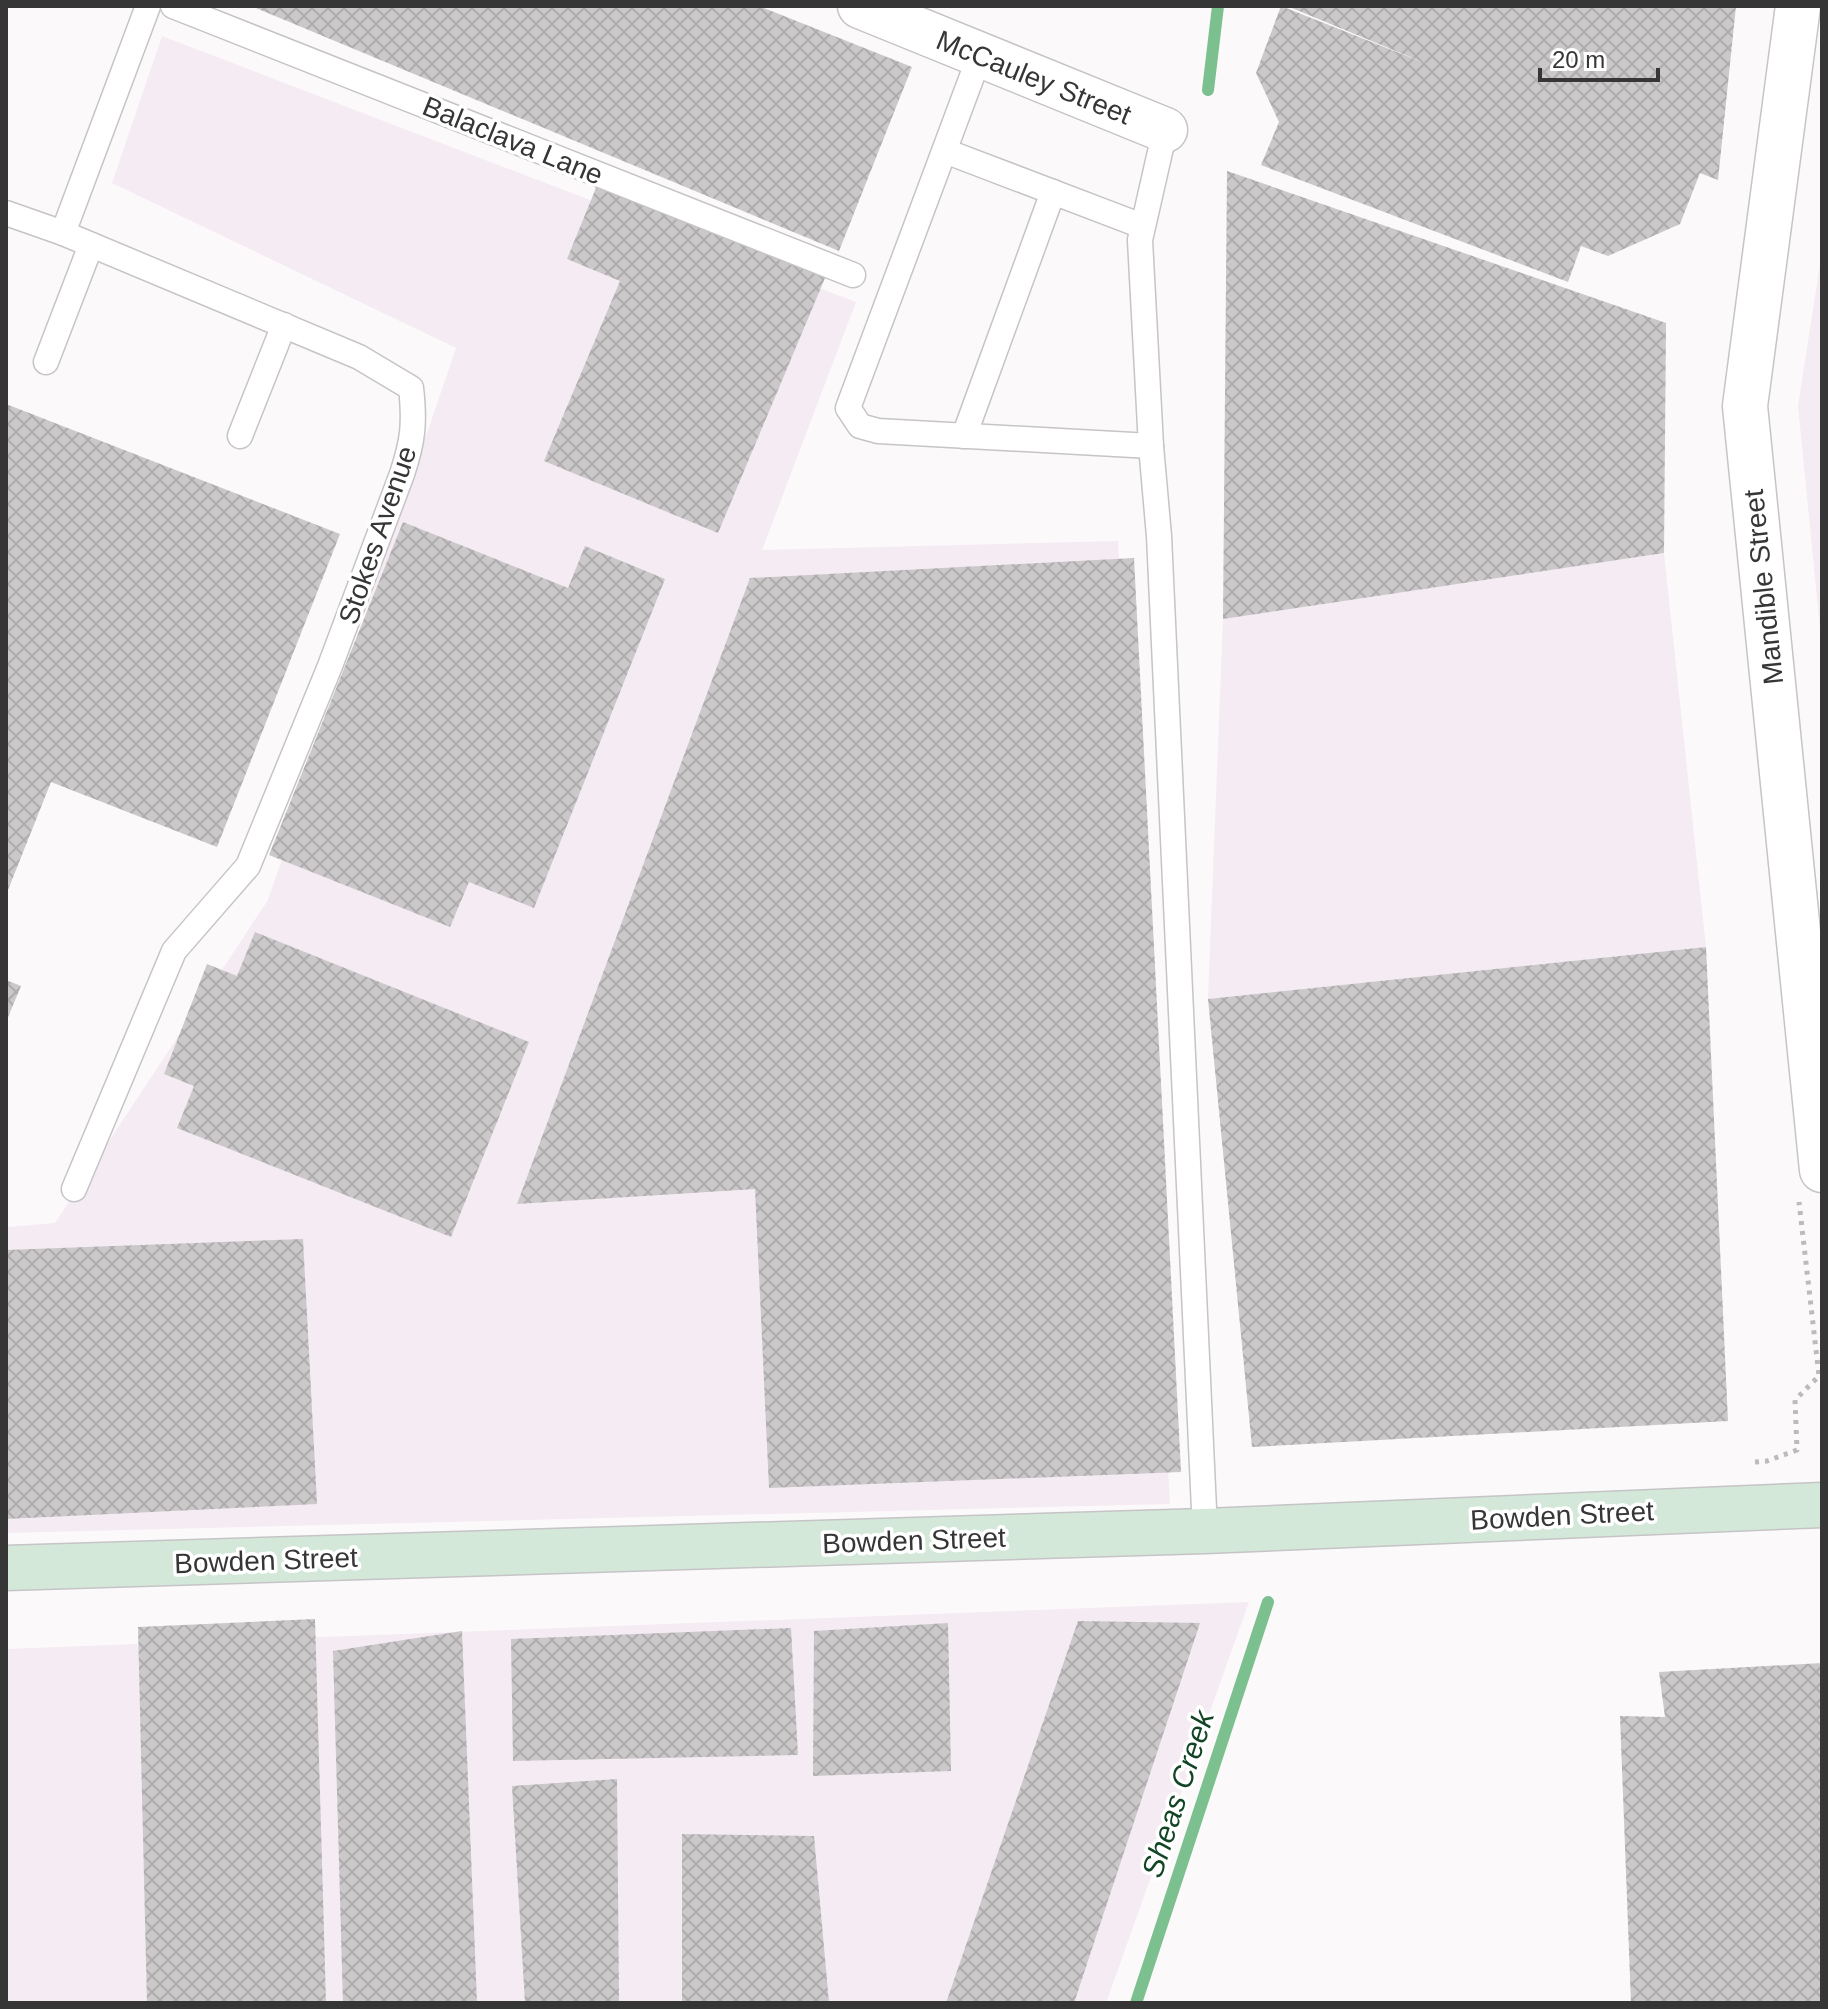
<svg xmlns="http://www.w3.org/2000/svg" width="1828" height="2009" viewBox="0 0 1828 2009" font-family="Helvetica,sans-serif">
<defs>
<pattern id="building-cross-hatch" width="8" height="8" patternUnits="userSpaceOnUse" patternTransform="scale(2)"><rect width="8" height="8" fill="#cbc8ca"/><path d="M0 0l8 8M0 8l8-8" fill="none" stroke="#afacae"/></pattern>
</defs>
<rect width="100%" height="100%" fill="#fcf9fb"/>
<!-- built -->
<g fill="#f5ebf3">
<path d="M162 36 856 302 762 550 1118 541 1170 1504 6 1533V1227L55 1223 268 900 456 348 112 183Z"/>
<path d="M1822 251V649L1798 406Z"/>
<path d="M1664 553 1706 947 1208 999 1223 619Z"/>
<path d="M1249 1602 1106 2003H6V1649Z"/>
</g>
<g fill="none" stroke-linecap="round" stroke-linejoin="round">
<!-- stream -->
<g stroke="#7cc08f" stroke-width="12">
<path d="M1208 90 1218 6"/>
<path d="M1136 2003 1268 1602"/>
</g>
</g>
<!-- building -->
<g fill="url(#building-cross-hatch)">
<path d="M251 6H759L912 67 839 251Z"/>
<path d="M1281 6 1432 66 1287 6H1736L1718 180 1700 173 1680 224 1608 256 1581 246 1568 282 1261 165 1279 122 1256 73Z"/>
<path d="M1227 171 1666 323 1664 553 1223 619Z"/>
<path d="M598 183 825 278 718 533 544 461 620 281 567 259Z"/>
<path d="M6 404 340 534 217 847 51 782 6 895Z"/>
<path d="M403 522 568 588 585 546 665 579 534 908 469 882 450 927 269 855Z"/>
<path d="M1134 558 1181 1472 769 1488 755 1189 517 1204 750 578Z"/>
<path d="M255 932 529 1042 451 1237 177 1128 194 1086 164 1074 207 964 237 976Z"/>
<path d="M1706 947 1728 1421 1252 1447 1208 999Z"/>
<path d="M6 980 21 986 6 1022Z"/>
<path d="M303 1239 317 1504 6 1519V1250Z"/>
<path d="M315 1619 326 2003H147L138 1627Z"/>
<path d="M1078 1621 1200 1623 1074 2003H946Z"/>
<path d="M948 1623 951 1771 813 1776 814 1631Z"/>
<path d="M791 1628 798 1755 513 1761 511 1639Z"/>
<path d="M462 1631 477 2003H343L333 1651Z"/>
<path d="M1822 1663V2003H1631L1620 1716 1665 1717 1659 1672Z"/>
<path d="M617 1779 619 2003H525L512 1786Z"/>
<path d="M682 1834 814 1836 829 2003H682Z"/>
</g>
<g fill="none" stroke-linecap="round" stroke-linejoin="round">
<defs>
<g id="lane">
<path d="M173 6 853 275"/>
<path d="M980 55 848 408 860 426 878 431 1151 446"/>
<path d="M1165 130 1140 240 1151 446 1159 536 1205 1531"/>
<path d="M945 151 1142 226"/>
<path d="M6 213 63 233 359 357 411 388C415 423 413 441 402 474L330 666 248 866 174 951 74 1189"/>
<path d="M63 233 148 6"/>
<path d="M46 362 91 245"/>
<path d="M240 436 284 325"/>
<path d="M964 436 1053 192"/>
</g>
<g id="street">
<path d="M860 6 1165 130"/>
<path d="M1798 6 1745 406 1822 1170"/>
</g>
<path id="secondary" d="M6 1568 1205 1531 1822 1505"/>
</defs>
<!-- lane casing -->
<use href="#lane" stroke="#c6c4c6" stroke-width="27"/>
<!-- street casing -->
<use href="#street" stroke="#c6c4c6" stroke-width="47"/>
<!-- secondary casing -->
<use href="#secondary" stroke="#c6c4c6" stroke-width="47"/>
<!-- path -->
<path stroke="#bcbabb" stroke-width="5" stroke-dasharray="4 6" stroke-linecap="butt" d="M1755 1462 1767 1461 1797 1450 1795 1400 1819 1376 1799 1202"/>
<!-- lane -->
<use href="#lane" stroke="#fff" stroke-width="24"/>
<!-- street -->
<use href="#street" stroke="#fff" stroke-width="44"/>
<!-- secondary -->
<use href="#secondary" stroke="#d3e8d9" stroke-width="44"/>
</g>
<g text-anchor="middle" stroke-width="7" stroke-linejoin="round" paint-order="stroke">
<!-- street labels -->
<g font-size="28" fill="#373636" stroke="#fff">
<text transform="translate(1034 77) rotate(22)" y="10">McCauley Street</text>
<text transform="translate(513 140) rotate(22)" y="10">Balaclava Lane</text>
<text transform="translate(377 535) rotate(-71)" y="10">Stokes Avenue</text>
<text transform="translate(1763 587) rotate(-96)" y="10">Mandible Street</text>
<text transform="translate(1562 1515) rotate(-3)" y="10">Bowden Street</text>
<text transform="translate(914 1540) rotate(-2)" y="10">Bowden Street</text>
<text transform="translate(266 1560) rotate(-2)" y="10">Bowden Street</text>
</g>
<!-- water labels -->
<g font-size="30" font-style="italic" fill="#124525" stroke="#fff">
<text transform="translate(1178 1794) rotate(-72)" y="10">Sheas Creek</text>
</g>
</g>
<!-- border -->
<rect width="1828" height="2009" fill="none" stroke="#373636" stroke-width="16"/>
<!-- scale -->
<path d="M1540 68v12h118v-12" fill="none" stroke="#373636" stroke-width="4"/>
<text x="1552" y="68" font-size="24" fill="#373636" stroke="#ffffff" stroke-width="6" paint-order="stroke">20 m</text>
</svg>
